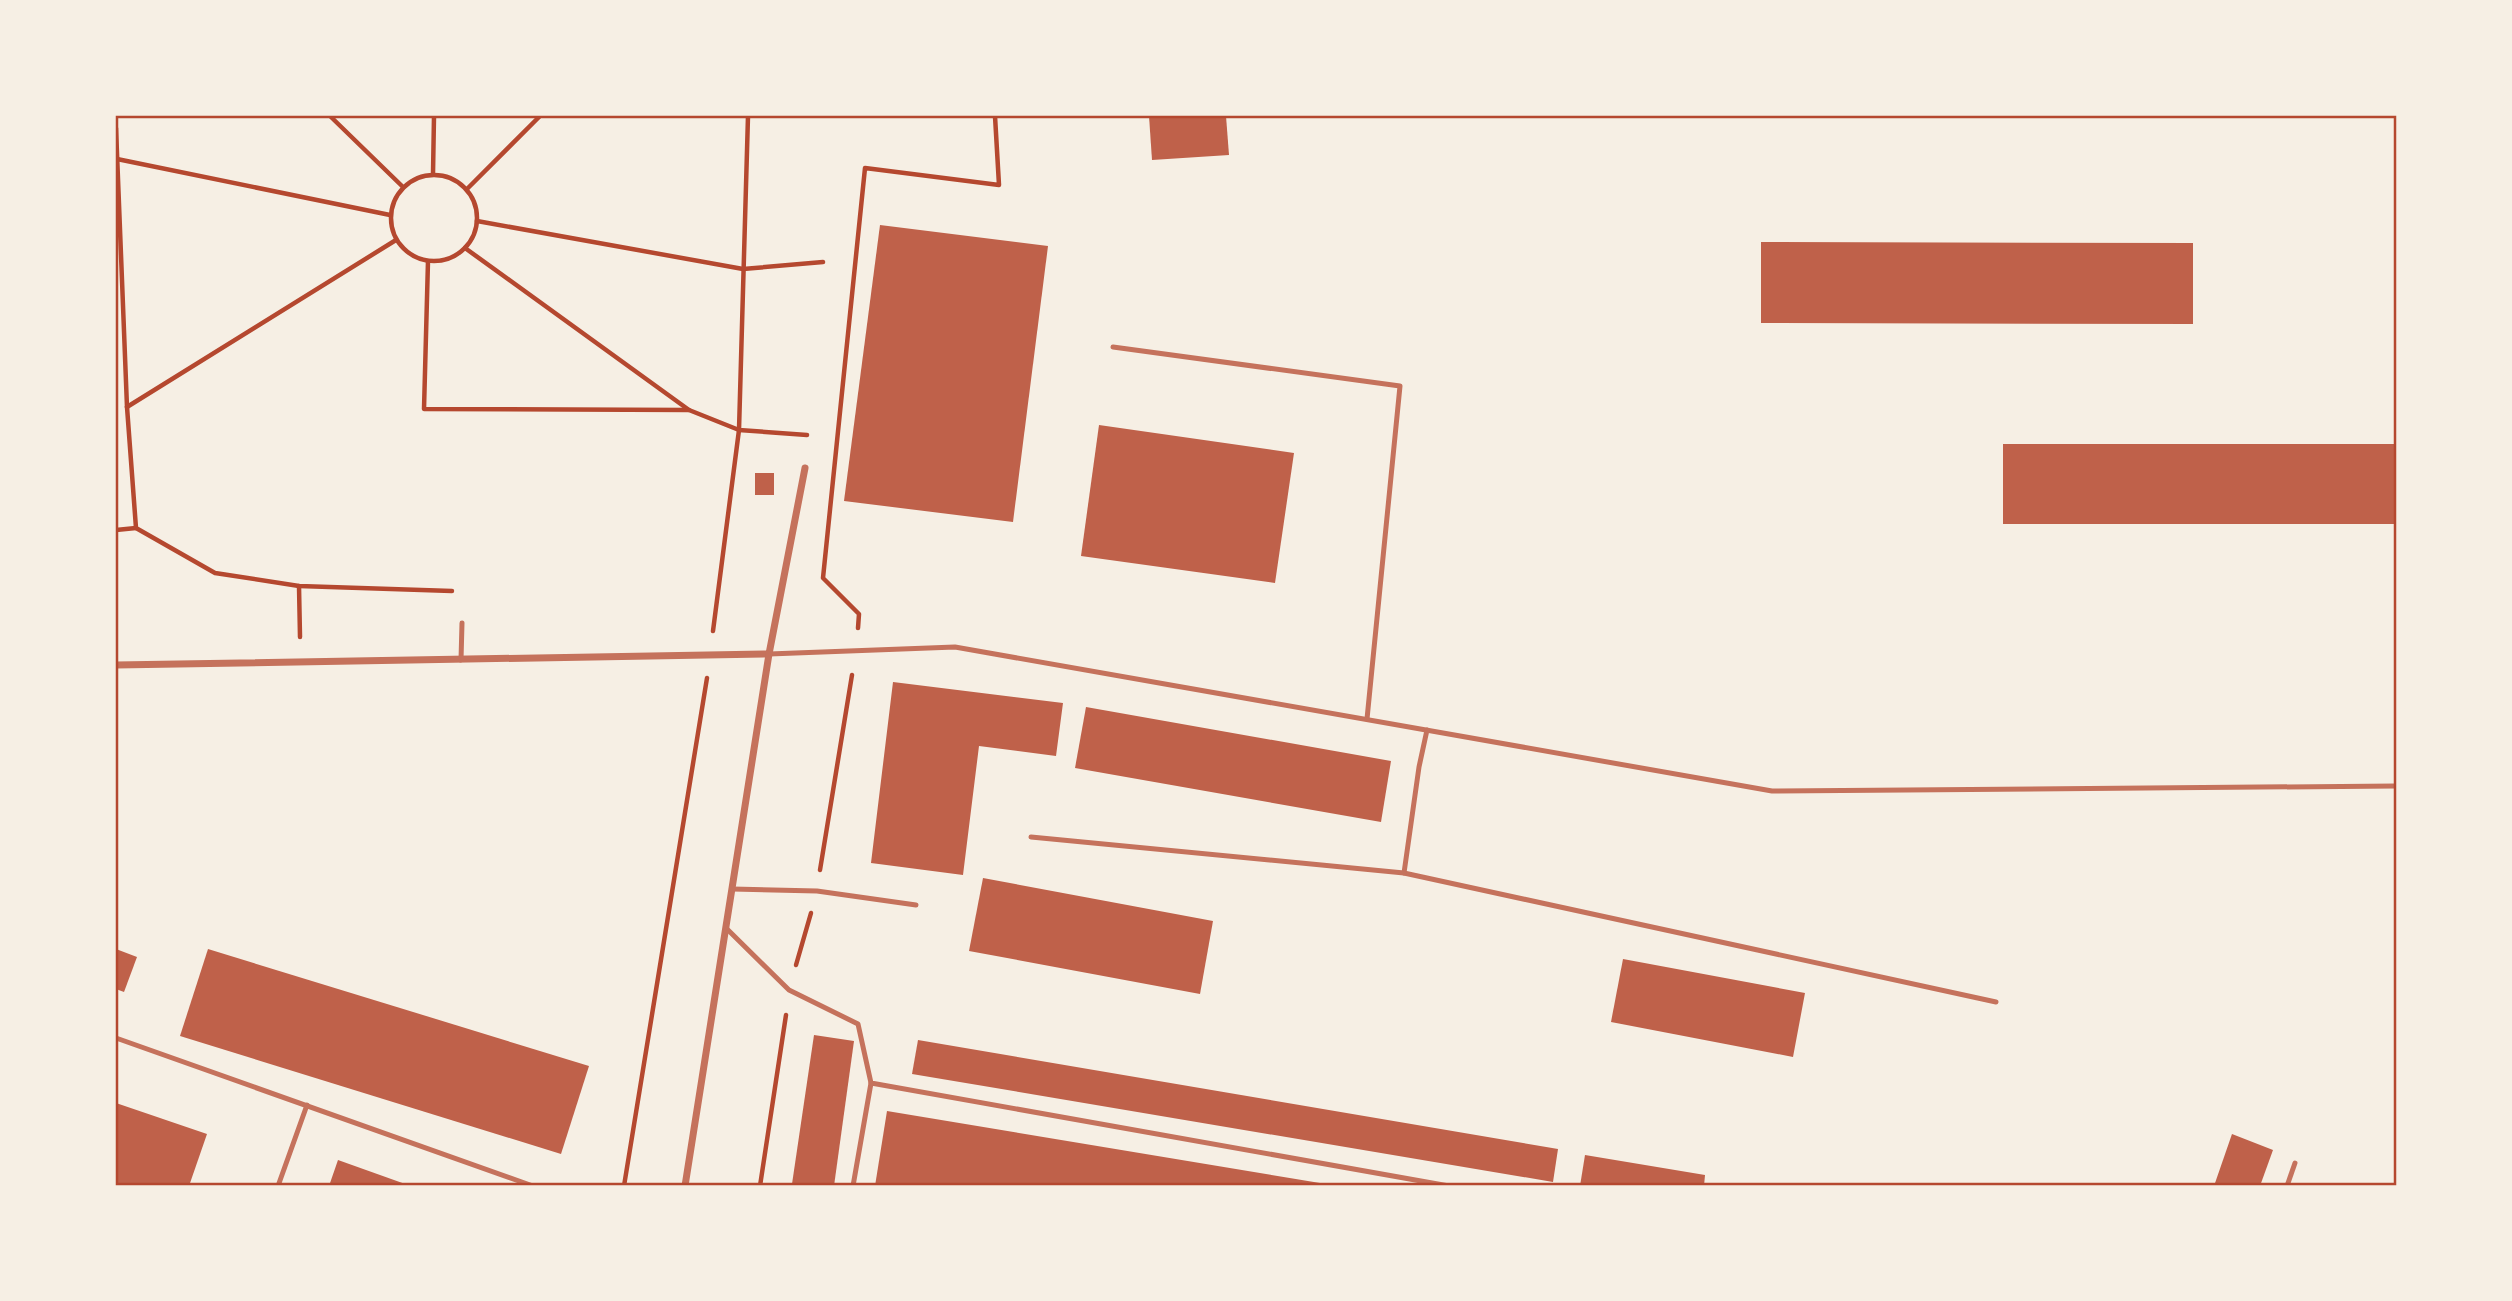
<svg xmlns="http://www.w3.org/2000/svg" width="2512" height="1301" viewBox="0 0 2512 1301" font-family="'Work Sans',sans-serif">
<rect width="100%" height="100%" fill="#f6efe4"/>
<!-- building -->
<g fill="#bf614a">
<path d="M1149 116H1226L1229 155 1152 160Z"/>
<path d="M880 225 1048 246 1013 522 844 501Z"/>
<path d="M1761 242 2193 243V324L1761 323Z"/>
<path d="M1099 425 1294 453 1275 583 1081 556Z"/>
<rect x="2003" y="444" width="393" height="80"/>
<rect x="755" y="473" width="19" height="22"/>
<path d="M893 682 1063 703 1056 756 979 746 963 875 871 863Z"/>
<path d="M1086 707 1391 761 1381 822 1075 768Z"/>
<path d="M983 878 1213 921 1200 994 969 951Z"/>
<path d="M116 949 137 957 124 992 116 989Z"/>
<path d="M208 949 589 1066 561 1154 180 1036Z"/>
<path d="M1623 959 1805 993 1793 1057 1611 1022Z"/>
<path d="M814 1035 854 1041 834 1186 792 1184Z"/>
<path d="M918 1040 1558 1149 1553 1182 912 1074Z"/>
<path d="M116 1103 207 1134 189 1186H116Z"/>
<path d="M887 1111 1326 1184V1186H875Z"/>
<path d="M2232 1134 2273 1150 2260 1186H2214Z"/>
<path d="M1585 1155 1705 1175 1704 1186H1580Z"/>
<path d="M338 1160 408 1185V1186H329Z"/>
</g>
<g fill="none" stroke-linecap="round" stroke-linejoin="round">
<!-- path -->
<g stroke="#b5482f" stroke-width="4.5">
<path d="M330 116 403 187"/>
<path d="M116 128 127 407 136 528 215 573 299 586 452 591"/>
<path d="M117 159 390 215"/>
<path d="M433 174 434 116"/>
<circle cx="434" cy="218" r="43"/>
<path d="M467 189 540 116"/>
<path d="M477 221 743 269 823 262"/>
<path d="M465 248 689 410 739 430 807 435"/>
<path d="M428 261 424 409 689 410"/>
<path d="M127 407 396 240"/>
<path d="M116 530 136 528"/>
<path d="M299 586 300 637"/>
<path d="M858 628 859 614 823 578 865 168 999 185 995 116"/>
<path d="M713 631 739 430 748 116"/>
<path d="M820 870 852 675"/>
<path d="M796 965 811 913"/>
<path d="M624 1186 707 678"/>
<path d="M760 1186 786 1015"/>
</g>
<!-- service -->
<g stroke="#c5725c" stroke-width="5">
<path d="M1113 347 1400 386 1367 719"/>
<path d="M769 654 955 647 1772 791 2396 786"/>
<path d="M461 660 462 623"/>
<path d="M1427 730 1419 767 1404 873 1996 1002"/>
<path d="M1031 837 1404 873"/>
<path d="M732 889 817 891 916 905"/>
<path d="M726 928 789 990 858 1024 871 1083 1449 1186"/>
<path d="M116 1038 533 1186"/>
<path d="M278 1186 307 1105"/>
<path d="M853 1186 871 1083"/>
<path d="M2287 1186 2295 1163"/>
</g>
<!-- minor -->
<g stroke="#c5725c" stroke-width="7">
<path d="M116 665 769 654"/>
<path d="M685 1186 769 654 805 468"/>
</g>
</g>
<!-- border -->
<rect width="2512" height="1301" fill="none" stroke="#f6efe4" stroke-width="234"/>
<rect x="117" y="117" width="2278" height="1067" fill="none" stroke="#b5482f" stroke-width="2.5"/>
</svg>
